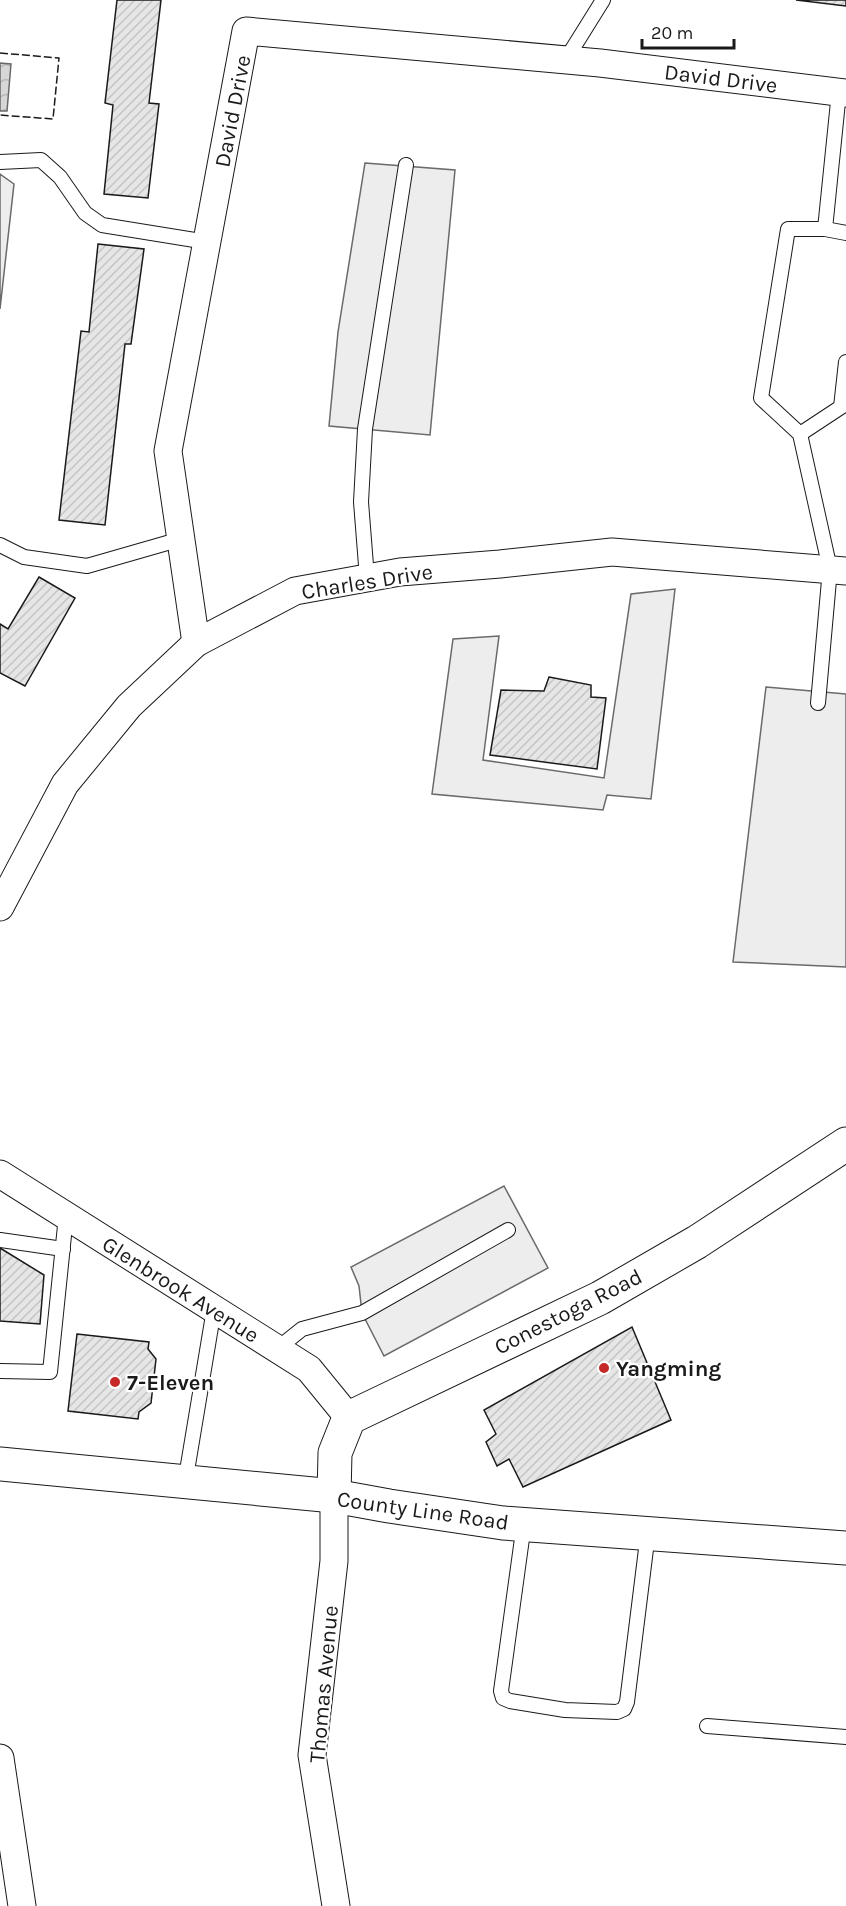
<svg xmlns="http://www.w3.org/2000/svg" width="846" height="1906" viewBox="0 0 846 1906" font-family="Karla,sans-serif">
<defs>
<pattern id="water-waves" width="16" height="10" patternUnits="userSpaceOnUse" patternTransform="scale(1.5)"><rect width="16" height="10" fill="#d7d7d7"/><path d="M0 5q4-4 8 0t8 0" fill="none" stroke="#b8b8b8"/></pattern>
<pattern id="building-hatch" width="6" height="6" patternUnits="userSpaceOnUse" patternTransform="scale(1.5)"><rect width="6" height="6" fill="#e6e6e6"/><path d="M-1 1l2-2M0 6l6-6M5 7l2-2" fill="none" stroke="#c5c5c5"/></pattern>
</defs>
<rect width="100%" height="100%" fill="#fff"/>
<!-- built -->
<g fill="#ededed" stroke="#6a6a6a" stroke-width="1.5">
<path d="M365 163 455 170 430 435 329 426 338 332Z"/>
<path d="M0 174 14 184 0 309Z"/>
<path d="M675 589 651 799 607 795 603 810 432 794 453 639 499 636 483 760 604 778 631 594Z"/>
<path d="M766 687 846 694V967L733 962Z"/>
<path d="M504 1186 548 1268 384 1356 362 1313 359 1286 351 1267Z"/>
</g>
<!-- water -->
<path fill="url(#water-waves)" stroke="#6a6a6a" stroke-width="1.5" d="M0 63 11 64 7 111H0Z"/>
<!-- building -->
<g fill="url(#building-hatch)" stroke="#1a1a1a" stroke-width="1.5">
<path d="M117 0H161L149 103 159 104 148 198 104 194 113 105 105 103Z"/>
<path d="M796 0H846V6Z"/>
<path d="M98 244 144 249 131 344H125L105 525 59 520 81 331 89 332Z"/>
<path d="M39 577 75 598 25 686 0 673V624L8 629Z"/>
<path d="M549 677 591 685V697L606 698 597 769 490 755 501 690 544 691Z"/>
<path d="M0 1248 44 1275 40 1324 0 1321Z"/>
<path d="M632 1327 671 1420 523 1487 509 1459 497 1466 486 1442 496 1434 484 1410Z"/>
<path d="M77 1334 149 1342 148 1349 156 1359 151 1403 139 1412 138 1419 68 1411Z"/>
</g>
<g fill="none" stroke-linecap="round" stroke-linejoin="round">
<defs>
<g id="service">
<path d="M565 61 603 0"/>
<path d="M0 162 41 160 60 177 85 213 102 225 207 242"/>
<path d="M825 229 846 233"/>
<path d="M800 434 841 407 846 362"/>
<path d="M0 545 24 557 87 566 181 539"/>
<path d="M367 578 361 502 365 429 406 165"/>
<path d="M818 703 830 569 800 434 761 398 788 229H825L839 92"/>
<path d="M0 1240 63 1249"/>
<path d="M277 1349 302 1329 362 1313 508 1230"/>
<path d="M0 1371 50 1372 66 1216"/>
<path d="M185 1483 214 1309"/>
<path d="M524 1524 501 1691 503 1698 510 1701 565 1710 617 1712 624 1709 627 1702 648 1533"/>
<path d="M707 1726 846 1737"/>
</g>
<g id="minor">
<path d="M196 643 168 451 246 31 600 63 846 93"/>
<path d="M0 907 65 784 129 706 196 643 295 591 400 572 500 564 612 552 846 571"/>
<path d="M0 1174 309 1369 349 1418"/>
<path d="M334 1496V1561L312 1755 336 1906"/>
<path d="M0 1758 22 1906"/>
</g>
<path id="secondary" d="M334 1496 335 1453 349 1418 600 1298 697 1242 846 1144"/>
<path id="primary" d="M0 1464 334 1496 389 1506 503 1523 846 1548"/>
</defs>
<!-- service casing -->
<use href="#service" stroke="#1a1a1a" stroke-width="16"/>
<!-- minor casing -->
<use href="#minor" stroke="#1a1a1a" stroke-width="29"/>
<!-- secondary casing -->
<use href="#secondary" stroke="#1a1a1a" stroke-width="35"/>
<!-- primary casing -->
<use href="#primary" stroke="#1a1a1a" stroke-width="35"/>
<!-- service -->
<use href="#service" stroke="#fff" stroke-width="14"/>
<!-- minor -->
<use href="#minor" stroke="#fff" stroke-width="27"/>
<!-- secondary -->
<use href="#secondary" stroke="#fff" stroke-width="33"/>
<!-- primary -->
<use href="#primary" stroke="#fff" stroke-width="33"/>
<!-- fence -->
<path stroke="#1a1a1a" stroke-width="1.5" stroke-dasharray="8 3" stroke-linecap="butt" d="M0 53 59 58 53 119 0 115"/>
</g>
<!-- markers -->
<g fill="#c62828" stroke="#fff" stroke-width="2">
<circle cx="604" cy="1368" r="6"/>
<circle cx="115" cy="1382" r="6"/>
</g>
<g text-anchor="middle" stroke-width="4.5" stroke-linejoin="round" paint-order="stroke">
<!-- street labels -->
<g font-size="22" fill="#1a1a1a" stroke="#fff">
<text transform="translate(721 78) rotate(7)" y="8">David Drive</text>
<text transform="translate(232 111) rotate(-79)" y="8">David Drive</text>
<text transform="translate(367 581) rotate(-9)" y="8">Charles Drive</text>
<text transform="translate(181 1289) rotate(32)" y="8">Glenbrook Avenue</text>
<text transform="translate(568 1311) rotate(-27)" y="8">Conestoga Road</text>
<text transform="translate(423 1510) rotate(8)" y="8">County Line Road</text>
<text transform="translate(323 1684) rotate(-85)" y="8">Thomas Avenue</text>
</g>
<!-- poi labels -->
<g font-size="22" font-weight="bold" fill="#1a1a1a" stroke="#fff" text-anchor="start">
<text x="616" y="1376">Yangming</text>
<text x="127" y="1390">7-Eleven</text>
</g>
</g>
<!-- scale -->
<path d="M642 39v9h92v-9" fill="none" stroke="#1a1a1a" stroke-width="3"/>
<text x="651" y="39" font-size="18" fill="#1a1a1a" stroke="#ffffff" stroke-width="4.5" paint-order="stroke">20 m</text>
</svg>
